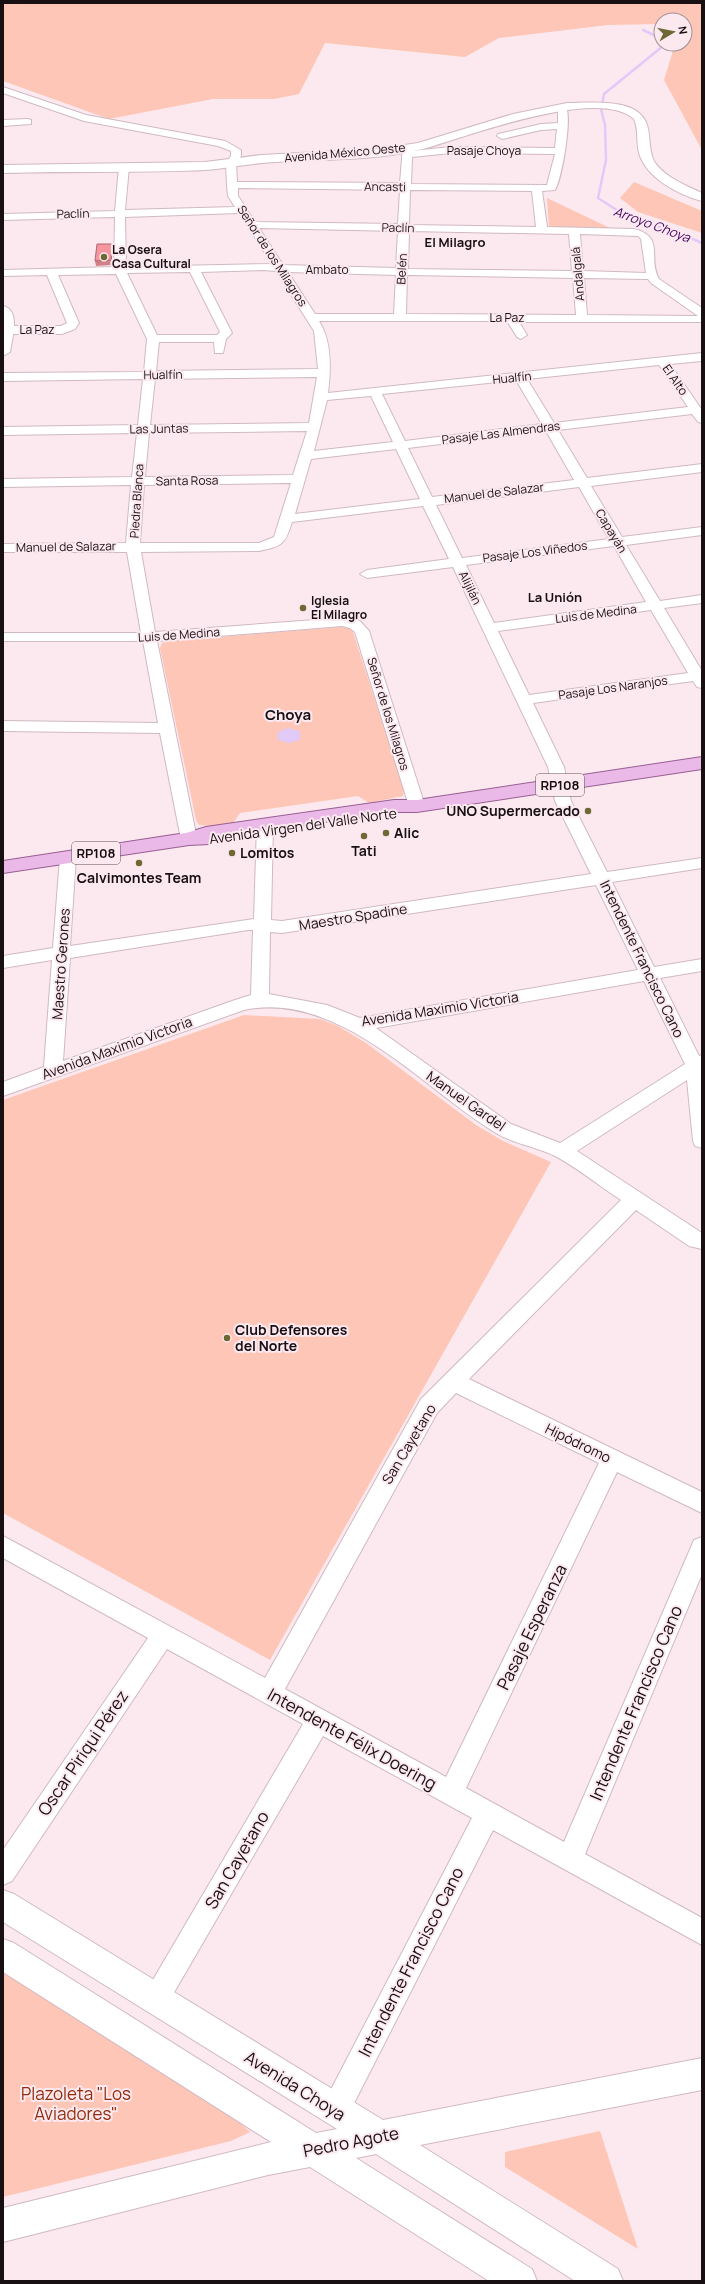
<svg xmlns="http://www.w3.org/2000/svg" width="705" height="2284" viewBox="0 0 705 2284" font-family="Manrope,sans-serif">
<rect width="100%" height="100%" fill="#fce9f0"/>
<!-- green -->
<g fill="#fec6b7">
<path d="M3 3H702V150L664 80 675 44H685V20H661V24L608 25 499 38 465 57 325 43 299 94 274 99H213L109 119 3 81Z"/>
<path d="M634 182 702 211V233L638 212 620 198Z"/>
<path d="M547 198 610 228 549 227Z"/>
<path d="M341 627 349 628 353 632 404 790 403 796 369 803 358 796 240 813 233 823 211 826 199 825 196 820 160 648 162 643 168 641Z"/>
<path d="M244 1015 320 1019 338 1026 366 1043 476 1125 503 1141 551 1162 270 1660 3 1513V1100Z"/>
<path d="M3 1971 237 2120 250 2132 231 2141 3 2197Z"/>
<path d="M600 2131 638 2249 505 2167V2152Z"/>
</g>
<!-- water -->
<path fill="#e1c9f8" d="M288 728 299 731 301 735 299 740 289 743 278 740V732Z"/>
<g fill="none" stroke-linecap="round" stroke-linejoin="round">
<!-- stream -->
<g stroke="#e1c9f8" stroke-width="2.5">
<path d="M643 30 658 37 661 43"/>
<path d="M662 44 663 46 604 94 601 109 605 125 606 160 598 198 626 216 679 233 702 243"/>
</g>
<defs>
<g id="street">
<path d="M3 87 86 115 225 141 241 150V156L236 163 237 182 400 183 403 146H411L412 151 451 147 555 148 557 129 541 130 502 139 497 136 498 134 541 124 558 123V109L563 106 566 107C572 119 562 178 555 190L542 191 547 227 634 229C666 237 647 258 659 279L702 308V322H519L527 335 521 339 517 337 507 321H319C332 341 331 369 328 393L702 353V361L670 364 702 410V423L698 422 692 414 558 430 587 478 702 464V472L591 486 622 537 702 527V535L626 545 660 601 702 595V603L664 608 702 671V688L697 687 693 681 533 703 564 767 571 801 607 872 702 858V868L612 882 654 967 702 959V971L660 978 699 1056 702 1055V1148L695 1146 693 1141 687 1080 577 1151 702 1233V1249L689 1246 636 1210 469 1379 702 1492V1513L617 1472 466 1788 564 1842 691 1547 694 1540 702 1537V1574L585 1854 702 1918V1945L493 1830 345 2121 335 2125 325 2121 321 2111 325 2101 472 1818 323 1736 165 2008 156 2012 147 2008 143 1999 147 1990 303 1724 167 1649 12 1881 3 1885V1850L148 1638 3 1558V1536L265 1678 421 1399 621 1200C599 1186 578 1168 555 1156 537 1147 514 1144 496 1133 422 1088 339 990 244 1010L3 1096V1082L44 1067 52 960 3 968V956L53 948 60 857 62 853H74L76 857 70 946 254 919 257 824 259 820H271L273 824 271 920 282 921 591 874 555 801 548 767 453 567 367 578 360 574 367 570 449 559 423 506 292 522C285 545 282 546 259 551L141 552 155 632 342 618 360 621 369 631 425 806 423 810H411L409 806 355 632 350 628 342 626 157 641 197 839 195 843H183L181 839 160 733 3 731V721L158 723 143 641H3V633H141L127 552H3V544L126 543 131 485 3 487V479L132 477 137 433 3 435V427L138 425 143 379 3 381V373L144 372 147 339 116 274 58 275 79 323 75 329 62 334H3V326H61L67 323 47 275 3 276V270L114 267 115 217 3 220V214L115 211 119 167 124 164 129 167 125 210 235 207 228 196 227 185 226 163 231 156V151L218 146 84 121 3 93ZM451 153 555 154 547 185 411 184 412 157ZM238 188 400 190 398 224 255 222 238 196ZM410 190 532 191 536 227 409 225ZM239 213 272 264 126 267 125 217ZM259 228 398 231 396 268 283 265ZM409 231 569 234 572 271 408 269ZM580 234 638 236 641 239 646 273 583 271ZM263 270 276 271 314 331 318 369 156 371 159 342H214L215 353H223L226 339 232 333 201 272ZM190 272 220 332 217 335H157L127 273ZM288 272 396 275 394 314H315ZM407 275 573 278 576 315 406 314ZM584 278 648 279 651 283 698 316 587 315ZM659 365 688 407 554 423 527 379ZM317 377 309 423 150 425 155 379ZM516 380 542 424 405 441 382 394ZM371 396 393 442 314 451 327 400ZM307 431 293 475 145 477 149 433ZM546 431 574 480 432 497 408 448ZM396 449 420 499 295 514 311 459ZM291 483 274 537 259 543H140L144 485ZM579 487 609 539 462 558 436 505ZM614 546 646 602 494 623 466 565ZM651 610 688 673 529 695 498 631ZM596 885 638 970 360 1018 327 1005 269 994 270 932 282 933ZM248 930H253L251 995 235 1000 63 1061 70 958ZM644 981 685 1064 560 1143 511 1124 376 1028ZM456 1393 599 1463 446 1777 285 1689 437 1413Z"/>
<path d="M28 119 31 120V124L3 126V120Z"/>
</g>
<g id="secondary">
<path d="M567 103C590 103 639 97 647 125 651 137 648 149 654 161 664 177 685 185 702 193V201C679 195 646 178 639 153 636 142 639 130 634 119 597 86 467 137 423 149 375 161 325 159 276 162 252 163 229 168 206 170 138 173 70 171 3 173V165L205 162 261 155 377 149 418 143 513 114Z"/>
<path d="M3 306C21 310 12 339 10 352L3 356Z"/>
<path d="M3 1890 14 1894 383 2120 702 2058V2090L420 2145 618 2269 623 2281H575L376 2154 356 2158 532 2269 537 2281H489L310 2167 268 2175 3 2242V2208L271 2142 3 1972V1939L14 1943 316 2133 337 2129 3 1922Z"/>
</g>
<path id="primary" d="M702 757V769L417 812H394L211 838 210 844 189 845 3 873V861L186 833 206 827 394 800H417Z"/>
</defs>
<!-- street casing -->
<use href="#street" stroke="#d0b9c2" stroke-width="2"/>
<!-- secondary casing -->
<use href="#secondary" stroke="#d0b9c2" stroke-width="2"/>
<!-- primary casing -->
<use href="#primary" stroke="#985f93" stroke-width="2"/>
<!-- street -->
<use href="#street" fill="#fff" fill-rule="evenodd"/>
<!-- secondary -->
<use href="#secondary" fill="#fff" fill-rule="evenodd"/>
<!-- primary -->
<use href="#primary" fill="#ebb9e8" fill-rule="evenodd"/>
</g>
<!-- wall -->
<path fill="#d38189" d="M113 249 111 265 96 266 95 261Z"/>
<!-- shaded-wall -->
<path fill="#ac696f" d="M112 244 113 249 111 265V260Z"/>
<!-- building -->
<path fill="#f5969f" stroke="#ac696f" d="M97 244H112L111 260 95 261Z"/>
<!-- markers -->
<g fill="#6e6834" stroke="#fce9f0" stroke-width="1.5">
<circle cx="104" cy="257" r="4"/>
<circle cx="303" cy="608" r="4"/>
<circle cx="588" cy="811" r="4"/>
<circle cx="386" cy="833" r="4"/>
<circle cx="364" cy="836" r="4"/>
<circle cx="232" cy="853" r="4"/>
<circle cx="139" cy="863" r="4"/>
<circle cx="227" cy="1338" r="4"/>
</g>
<g text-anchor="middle" stroke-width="4" stroke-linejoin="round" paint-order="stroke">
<!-- far-street labels -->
<g font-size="12" fill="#170f12" stroke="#fce9f0">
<text x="484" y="155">Pasaje Choya</text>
<text transform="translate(345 153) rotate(-5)" y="4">Avenida México Oeste</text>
<text transform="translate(385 187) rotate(1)" y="4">Ancasti</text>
<text transform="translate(73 214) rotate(-2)" y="4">Paclín</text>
<text transform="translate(398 228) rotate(1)" y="4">Paclín</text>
<text transform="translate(272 256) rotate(57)" y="4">Señor de los Milagros</text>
<text transform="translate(402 269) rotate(-87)" y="4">Belén</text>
<text x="327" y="274">Ambato</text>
<text transform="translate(578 274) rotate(-95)" y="4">Andalgalá</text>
<text x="507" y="322">La Paz</text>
<text x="37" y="334">La Paz</text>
<text transform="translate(163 375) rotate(-1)" y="4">Hualfín</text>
<text transform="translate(512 378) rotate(-6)" y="4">Hualfín</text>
<text transform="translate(675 380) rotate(55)" y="4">El Alto</text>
<text transform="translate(159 429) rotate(-1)" y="4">Las Juntas</text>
<text transform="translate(501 433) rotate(-7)" y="4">Pasaje Las Almendras</text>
<text transform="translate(187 481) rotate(-1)" y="4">Santa Rosa</text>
<text transform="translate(494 493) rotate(-7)" y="4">Manuel de Salazar</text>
<text transform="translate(137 501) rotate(-86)" y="4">Piedra Blanca</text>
<text transform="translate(611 531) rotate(59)" y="4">Capayán</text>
<text transform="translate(66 547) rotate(-1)" y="4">Manuel de Salazar</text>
<text transform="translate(535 552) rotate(-7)" y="4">Pasaje Los Viñedos</text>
<text transform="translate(470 588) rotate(64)" y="4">Alijilán</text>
<text transform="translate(596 614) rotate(-7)" y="4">Luis de Medina</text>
<text transform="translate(179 635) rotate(-4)" y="4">Luis de Medina</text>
<text transform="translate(613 688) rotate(-8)" y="4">Pasaje Los Naranjos</text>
<text transform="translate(388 714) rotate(73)" y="4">Señor de los Milagros</text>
</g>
<!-- far-poi labels -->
<g font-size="12" font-weight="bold" fill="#170f12" stroke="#fce9f0" text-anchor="start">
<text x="112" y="254">La Osera<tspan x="112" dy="14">Casa Cultural</tspan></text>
<text x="311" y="605">Iglesia<tspan x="311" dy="14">El Milagro</tspan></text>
</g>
<!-- far-water labels -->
<g font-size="13" font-style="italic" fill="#400663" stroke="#fce9f0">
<text transform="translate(652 224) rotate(20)" y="5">Arroyo Choya</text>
</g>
<!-- far-neighbourhood labels -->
<g font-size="13" font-weight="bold" fill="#170f12" stroke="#fce9f0">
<text x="455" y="247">El Milagro</text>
<text x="555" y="602">La Unión</text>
</g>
<!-- shield labels -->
<g fill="#fce9f0" stroke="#5c5055" stroke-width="1">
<rect x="536" y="774" width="48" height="22" rx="3"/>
<rect x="72" y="842" width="48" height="22" rx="3"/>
</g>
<g font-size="13" font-weight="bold" fill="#170f12">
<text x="560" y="790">RP108</text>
<text x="96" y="858">RP108</text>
</g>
<!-- poi labels -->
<g font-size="14" font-weight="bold" fill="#170f12" stroke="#fce9f0" text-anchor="start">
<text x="580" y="816" text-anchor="end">UNO Supermercado</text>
<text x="394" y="838">Alic</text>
<text x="364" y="856" text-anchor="middle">Tati</text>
<text x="240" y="858">Lomitos</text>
<text x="139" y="883" text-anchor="middle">Calvimontes Team</text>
<text x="235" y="1335">Club Defensores<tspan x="235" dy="16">del Norte</tspan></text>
</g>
<!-- street labels -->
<g font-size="14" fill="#170f12" stroke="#fce9f0">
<text transform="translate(303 826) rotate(-8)" y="5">Avenida Virgen del Valle Norte</text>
<text transform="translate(353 917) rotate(-9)" y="5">Maestro Spadine</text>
<text transform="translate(642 959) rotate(64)" y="5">Intendente Francisco Cano</text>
<text transform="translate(61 964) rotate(-86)" y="5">Maestro Gerones</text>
<text transform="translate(440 1009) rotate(-9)" y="5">Avenida Maximio Victoria</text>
<text transform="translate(117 1048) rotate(-20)" y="5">Avenida Maximio Victoria</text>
<text transform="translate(466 1101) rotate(35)" y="5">Manuel Gardel</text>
<text transform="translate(578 1443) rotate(26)" y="5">Hipódromo</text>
<text transform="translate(409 1444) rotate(-59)" y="5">San Cayetano</text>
</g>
<!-- far-district labels -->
<g font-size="15" font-weight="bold" fill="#170f12" stroke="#fce9f0">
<text x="288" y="720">Choya</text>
</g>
<!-- near-street labels -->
<g font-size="17" fill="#170f12" stroke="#fce9f0">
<text transform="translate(532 1627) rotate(-64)" y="6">Pasaje Esperanza</text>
<text transform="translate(636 1703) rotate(-67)" y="6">Intendente Francisco Cano</text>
<text transform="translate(352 1739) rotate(29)" y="6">Intendente Félix Doering</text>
<text transform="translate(83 1753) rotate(-56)" y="6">Oscar Piriqui Pérez</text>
<text transform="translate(237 1860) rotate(-60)" y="6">San Cayetano</text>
<text transform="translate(411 1962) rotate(-63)" y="6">Intendente Francisco Cano</text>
<text transform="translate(295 2086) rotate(32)" y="6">Avenida Choya</text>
<text transform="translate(351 2142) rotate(-11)" y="6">Pedro Agote</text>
</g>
<!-- near-park labels -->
<g font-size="17" fill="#922b0a" stroke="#fce9f0">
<text x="76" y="2100">Plazoleta "Los<tspan x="76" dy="20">Aviadores"</tspan></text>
</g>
</g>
<!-- border -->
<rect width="705" height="2284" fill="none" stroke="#170f12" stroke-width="8"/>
<!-- north arrow -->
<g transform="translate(673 32) rotate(80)"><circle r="19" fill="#fce9f0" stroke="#a09297"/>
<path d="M0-3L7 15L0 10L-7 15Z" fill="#6e6834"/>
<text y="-6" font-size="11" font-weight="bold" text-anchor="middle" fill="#170f12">N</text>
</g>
</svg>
